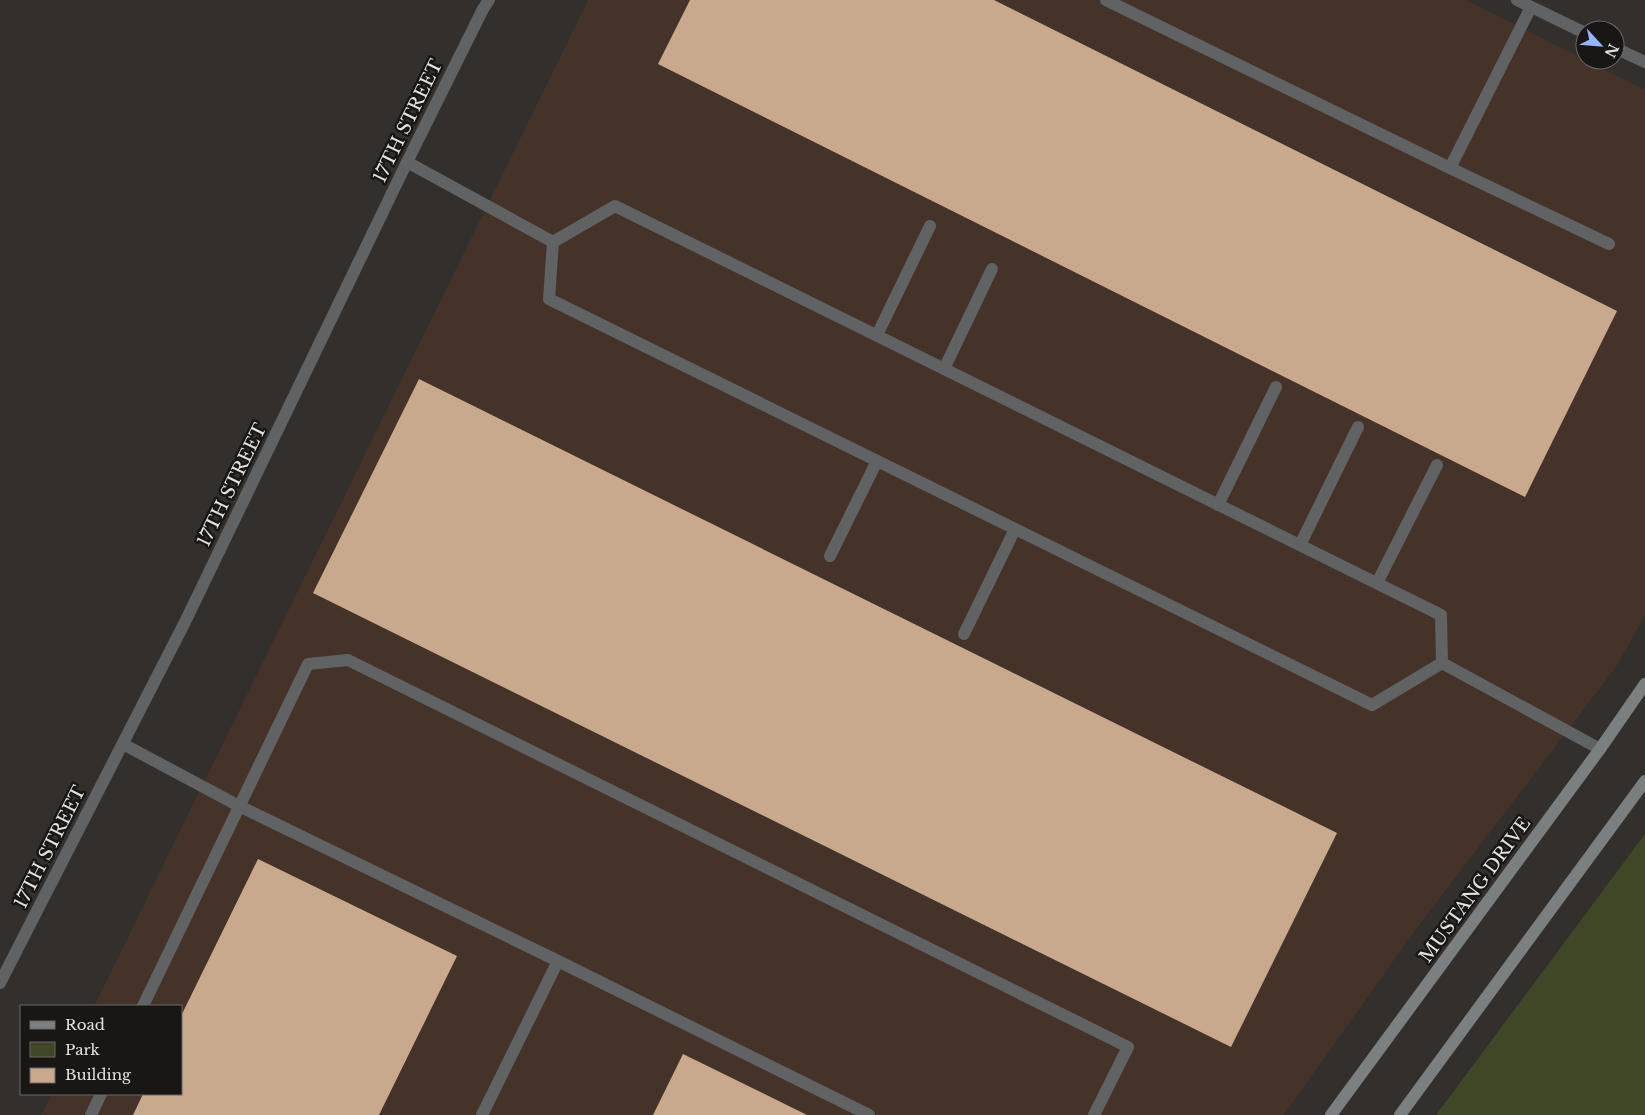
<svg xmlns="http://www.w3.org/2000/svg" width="1645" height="1115" viewBox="0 0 1645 1115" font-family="'Libre Baskerville',serif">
<rect width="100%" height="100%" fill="#322f2c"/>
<!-- commercial -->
<path fill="#45332a" d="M588 0H1466L1645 90V616L1616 667 1411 936 1284 1115H41L52 1094H181V1006H94Z"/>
<!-- green -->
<path fill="#404727" d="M1645 834V1115H1436Z"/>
<!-- building -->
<g fill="#c9a98d">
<path d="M690 0H994L1617 311 1525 497 658 64Z"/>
<path d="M419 379 1337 833 1231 1047 313 593Z"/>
<path d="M258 859 457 956 379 1115H133L143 1094H181V1016Z"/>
<path d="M683 1054 807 1115H653Z"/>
</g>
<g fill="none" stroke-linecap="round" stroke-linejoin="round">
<!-- service -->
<g stroke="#616264" stroke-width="12">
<path d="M1106 0 1450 168"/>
<path d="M1531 7 1450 168 1609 244"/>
<path d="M407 162 553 242 615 206 1441 615 1442 663 1600 749"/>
<path d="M553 242 549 299 1372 705 1442 663"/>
<path d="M877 335 930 226"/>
<path d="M944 369 992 269"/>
<path d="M1218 505 1276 387"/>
<path d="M1300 545 1358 427"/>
<path d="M830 556 877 461"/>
<path d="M1377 583 1437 465"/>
<path d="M964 634 1015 529"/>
<path d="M123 744 239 806 558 961 869 1115"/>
<path d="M143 1006 308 664 348 660 1128 1047 1094 1115"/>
<path d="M91 1115 101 1094"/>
<path d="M482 1115 558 961"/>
</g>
<!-- tertiary -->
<g stroke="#616264" stroke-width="12">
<path d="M1517 0 1585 33"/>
<path d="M1615 48 1645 62"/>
<path d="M0 983 185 622 407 162 483 9 489 0"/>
</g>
<!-- secondary -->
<g stroke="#7c7f80" stroke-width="12">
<path d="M1331 1115 1600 749 1645 684"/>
<path d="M1400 1115 1645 781"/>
</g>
</g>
<g text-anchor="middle" stroke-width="5" stroke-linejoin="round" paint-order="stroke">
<!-- street labels -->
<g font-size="18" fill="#e4e2e0" stroke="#191716">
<text transform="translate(408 121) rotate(-64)" y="6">17TH STREET</text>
<text transform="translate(232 485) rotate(-64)" y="6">17TH STREET</text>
<text transform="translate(50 847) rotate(-63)" y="6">17TH STREET</text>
<text transform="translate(1475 890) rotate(-54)" y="6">MUSTANG DRIVE</text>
</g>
</g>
<!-- legend -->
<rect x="20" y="1005" width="162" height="90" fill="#191716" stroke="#6a6867"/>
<rect x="30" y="1021" width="25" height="8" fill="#7c7f80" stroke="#6a6867"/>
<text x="65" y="1030" font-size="15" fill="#e4e2e0">Road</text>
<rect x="30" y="1042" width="25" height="15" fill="#404727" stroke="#6a6867"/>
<text x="65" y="1055" font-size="15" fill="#e4e2e0">Park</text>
<rect x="30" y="1068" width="25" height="15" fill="#c9a98d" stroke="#6a6867"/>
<text x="65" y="1080" font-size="15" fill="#e4e2e0">Building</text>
<!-- north arrow -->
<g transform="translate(1600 45) rotate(116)"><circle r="24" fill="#191716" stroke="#6a6867"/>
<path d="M0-4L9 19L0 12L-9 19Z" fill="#95b6fd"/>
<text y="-8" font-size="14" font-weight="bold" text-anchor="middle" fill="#e4e2e0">N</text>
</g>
</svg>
